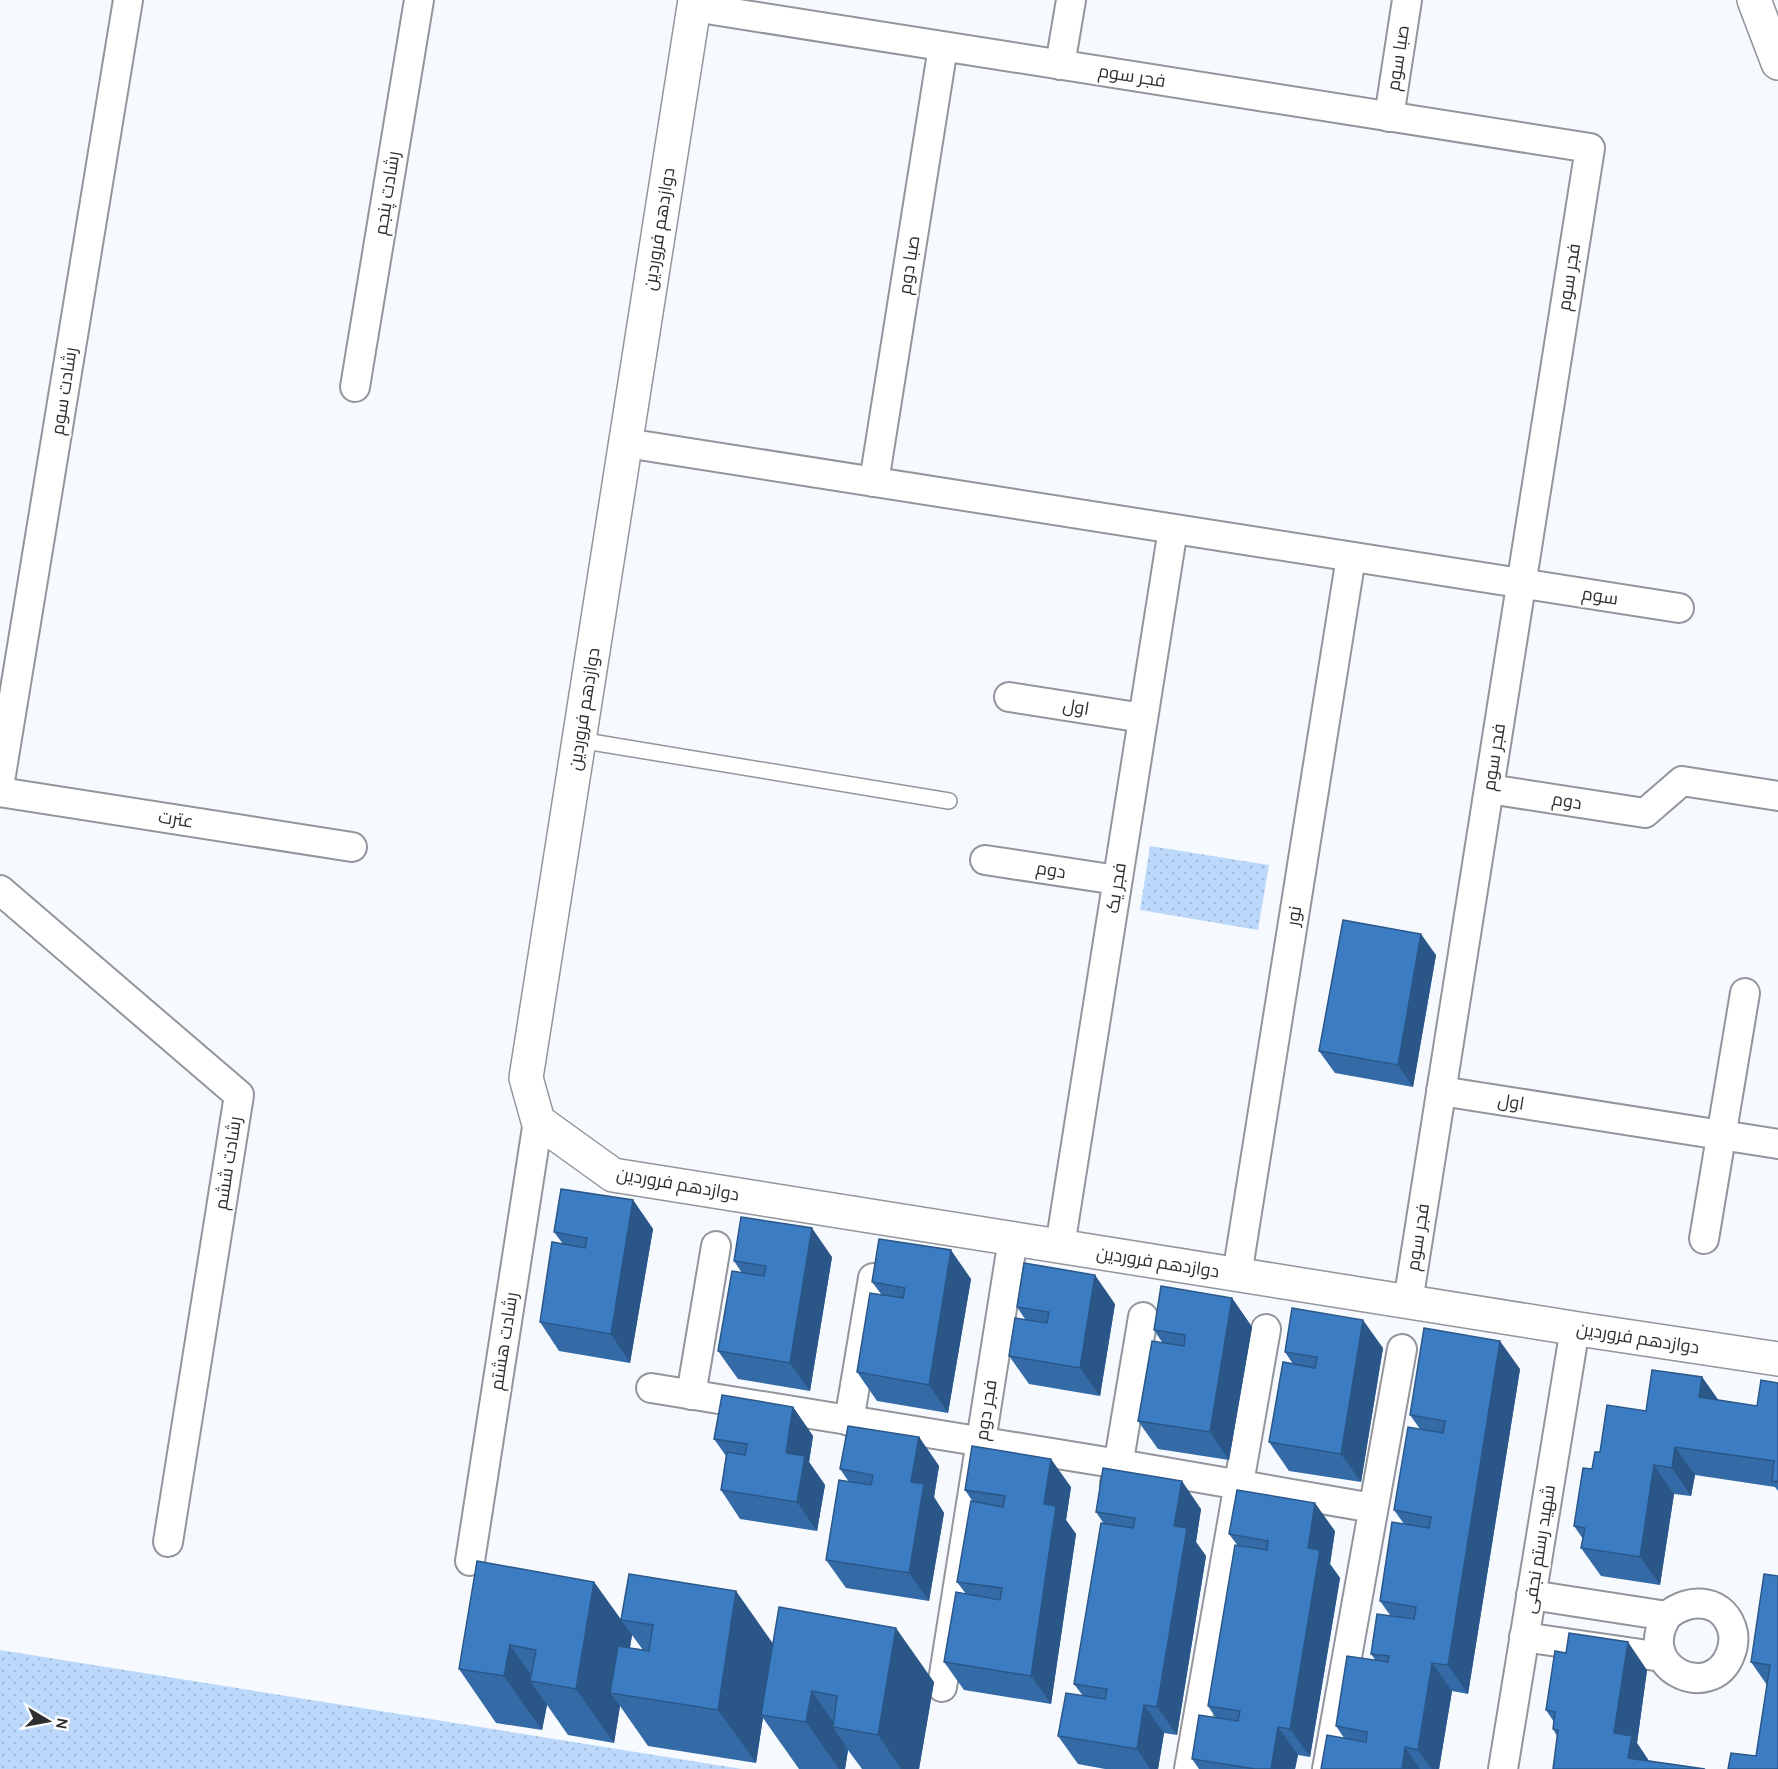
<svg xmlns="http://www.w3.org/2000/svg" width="1778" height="1769" viewBox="0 0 1778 1769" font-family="Karla,Cairo,sans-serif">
<defs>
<pattern id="grass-dots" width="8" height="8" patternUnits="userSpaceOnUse" patternTransform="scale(1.5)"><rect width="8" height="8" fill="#bcd9fb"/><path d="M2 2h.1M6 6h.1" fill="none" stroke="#a2bbd8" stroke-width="1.8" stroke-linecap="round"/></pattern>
</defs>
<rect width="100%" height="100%" fill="#f6faff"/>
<!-- grass -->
<g fill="url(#grass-dots)">
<path d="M1150 846 1269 865 1258 930 1140 910Z"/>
<path d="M0 1650 742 1769H0Z"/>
</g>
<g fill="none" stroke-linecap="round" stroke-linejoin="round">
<defs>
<path id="lane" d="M579 740 949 801"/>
<g id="street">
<path d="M694 7 1590 148 1408 1302"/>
<path d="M1060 65 1071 0"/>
<path d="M1389 117 1407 0"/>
<path d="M355 387 419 0"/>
<path d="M626 443 1679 608"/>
<path d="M874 482 943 47"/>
<path d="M1009 697 1143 718"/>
<path d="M0 781 128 0"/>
<path d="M1489 789 1645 813 1682 781 1778 796"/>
<path d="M0 792 352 847"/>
<path d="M985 860 1117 880"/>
<path d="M0 890 239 1095 168 1542"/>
<path d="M1441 1091 1778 1144"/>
<path d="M1704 1239 1745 993"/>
<path d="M1060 1246 1173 529"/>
<path d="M1237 1275 1351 557"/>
<path d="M651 1388 1119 1464 1373 1508"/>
<path d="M691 1395 716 1246"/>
<path d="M849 1421 873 1278"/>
<path d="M1115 1484 1143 1317"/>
<path d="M470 1561 538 1121"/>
<path d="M1531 1595 1667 1616C1690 1596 1726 1599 1733 1633 1734 1640 1733 1648 1730 1655 1711 1703 1634 1669 1667 1616"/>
<path d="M1524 1637 1662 1657"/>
<path d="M942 1687 1013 1239"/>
<path d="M1189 1769 1266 1329"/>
<path d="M1327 1769 1402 1349"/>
<path d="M1503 1769 1575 1328"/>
</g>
<g id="secondary">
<path d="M695 0 526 1078 538 1121 613 1175 1585 1330 1778 1359"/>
<path d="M1754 0 1778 63"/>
</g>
</defs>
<!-- lane casing -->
<use href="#lane" stroke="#92969c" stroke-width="18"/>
<!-- street casing -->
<use href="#street" stroke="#92969c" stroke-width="32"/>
<!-- secondary casing -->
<use href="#secondary" stroke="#92969c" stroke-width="36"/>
<!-- lane -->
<use href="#lane" stroke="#fff" stroke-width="15"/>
<!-- street -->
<use href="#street" stroke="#fff" stroke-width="28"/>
<!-- secondary -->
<use href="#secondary" stroke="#fff" stroke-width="33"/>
</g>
<!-- wall -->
<g fill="#346ba7">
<path d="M1436 955 1413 1087 1335 1073 1319 1051Z"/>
<path d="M633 1200 653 1229 630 1363 559 1351 540 1322 563 1244 554 1232Z"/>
<path d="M832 1257 810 1391 738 1379 718 1351 742 1273 734 1261Z"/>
<path d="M971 1279 948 1413 877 1401 857 1372 881 1294 872 1282Z"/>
<path d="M1232 1298 1252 1327 1229 1460 1158 1449 1138 1421 1162 1342 1154 1330Z"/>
<path d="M1115 1304 1100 1396 1029 1384 1009 1356 1025 1319 1017 1307Z"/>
<path d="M1383 1348 1361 1482 1289 1471 1269 1442 1293 1364 1285 1352Z"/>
<path d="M1520 1369 1468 1694 1452 1691 1439 1769H1321L1344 1738 1336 1726 1376 1661 1371 1654 1390 1615 1380 1601 1404 1524 1394 1510 1420 1429 1410 1415Z"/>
<path d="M1702 1377 1718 1400 1757 1406 1778 1383V1491L1775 1487 1695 1475 1691 1496 1674 1494 1660 1585 1601 1576 1581 1548 1583 1539 1574 1526 1592 1469 1600 1452 1646 1411Z"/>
<path d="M793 1407 813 1436 809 1462 825 1485 817 1531 740 1519 721 1490 726 1456 714 1439Z"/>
<path d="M919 1437 939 1466 934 1497 944 1513 929 1601 846 1588 826 1560 849 1482 840 1469Z"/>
<path d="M1071 1487 1066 1520 1076 1534 1051 1704 964 1690 944 1662 966 1594 957 1582 973 1502 965 1490Z"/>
<path d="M1201 1509 1196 1542 1206 1556 1177 1735 1164 1733 1158 1769H1105L1078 1764 1058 1736 1083 1696 1074 1684 1104 1524 1096 1512Z"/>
<path d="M1335 1531 1330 1564 1340 1578 1310 1757 1298 1755 1295 1769H1199L1192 1759 1216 1718 1208 1706 1238 1546 1229 1534Z"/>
<path d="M1778 1576V1769L1756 1756 1767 1685 1751 1662Z"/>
<path d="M594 1582 632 1635 630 1648 643 1650 621 1620 773 1644 934 1682 919 1769H862L848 1750 845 1769H799L763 1718 756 1763 648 1746 620 1706 614 1743 568 1735 547 1705 542 1730 496 1723 459 1669Z"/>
<path d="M1647 1670 1637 1743 1649 1761 1553 1769 1557 1736 1553 1729 1554 1722 1546 1710Z"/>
</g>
<!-- shaded-wall -->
<g fill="#2a5788">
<path d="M1421 934 1436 955 1413 1087 1398 1065Z"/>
<path d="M633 1200 653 1229 630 1363 611 1334Z"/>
<path d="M812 1228 832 1257 810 1391 790 1363Z"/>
<path d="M951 1250 971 1279 948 1413 929 1385Z"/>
<path d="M1095 1275 1115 1304 1100 1396 1080 1368Z"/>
<path d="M1232 1298 1252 1327 1229 1460 1210 1432Z"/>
<path d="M1363 1320 1383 1348 1361 1482 1341 1454Z"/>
<path d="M1500 1341 1520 1369 1468 1694 1448 1665Z"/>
<path d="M1702 1377 1722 1405 1699 1397Z"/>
<path d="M793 1407 813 1436 809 1462 825 1485 817 1531 797 1502 786 1453Z"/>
<path d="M919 1437 939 1466 934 1497 944 1513 929 1601 909 1573 911 1482Z"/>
<path d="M1675 1447 1695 1475 1691 1496 1672 1468Z"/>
<path d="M1051 1459 1071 1487 1066 1520 1076 1534 1051 1704 1031 1676 1044 1504Z"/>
<path d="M1654 1465 1674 1494 1660 1585 1640 1557Z"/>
<path d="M1182 1481 1201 1509 1196 1542 1206 1556 1177 1735 1157 1707 1174 1526Z"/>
<path d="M1315 1503 1335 1531 1330 1564 1340 1578 1310 1757 1290 1729 1308 1548Z"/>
<path d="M594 1582 632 1635 622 1694 610 1693 620 1706 614 1743 576 1689Z"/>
<path d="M736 1591 774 1645 761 1715 763 1717 756 1763 718 1710Z"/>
<path d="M896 1628 934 1682 919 1769H901L878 1735Z"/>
<path d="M1628 1642 1647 1670 1637 1743 1651 1764 1628 1758 1614 1733Z"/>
<path d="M510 1645 536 1682 530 1681 547 1705 542 1730 504 1676Z"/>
<path d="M1432 1663 1452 1691 1439 1769H1432L1418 1750Z"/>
<path d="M812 1691 837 1728 833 1727 848 1750 845 1769H839L806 1722Z"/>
<path d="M1144 1705 1164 1733 1158 1769H1150L1137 1749Z"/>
<path d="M1278 1727 1298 1755 1295 1769H1271Z"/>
<path d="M1405 1747 1420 1769H1402Z"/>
</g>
<!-- building -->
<g fill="#3c7cc2" stroke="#2a5788" stroke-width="1.5">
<path d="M1343 920 1421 934 1398 1065 1319 1051Z"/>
<path d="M561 1189 633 1200 611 1334 540 1322 552 1242 585 1248 587 1238 554 1232Z"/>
<path d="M741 1217 812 1228 790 1363 718 1351 732 1271 764 1276 766 1266 734 1261Z"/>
<path d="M879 1239 951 1250 929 1385 857 1372 870 1293 903 1298 905 1288 872 1282Z"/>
<path d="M1024 1263 1095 1275 1080 1368 1009 1356 1015 1318 1047 1323 1049 1312 1017 1307Z"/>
<path d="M1161 1286 1232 1298 1210 1432 1138 1421 1152 1341 1184 1346 1185 1335 1154 1330Z"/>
<path d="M1292 1308 1363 1320 1341 1454 1269 1442 1283 1362 1315 1368 1317 1357 1285 1352Z"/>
<path d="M1424 1328 1500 1341 1448 1665 1432 1663 1418 1750 1405 1747 1402 1769H1321L1327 1735 1366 1742 1367 1732 1336 1726 1347 1656 1388 1662 1389 1656 1371 1654 1377 1614 1414 1619 1416 1607 1380 1601 1392 1522 1429 1528 1431 1517 1394 1510 1408 1427 1443 1433 1445 1421 1410 1415Z"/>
<path d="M1652 1370 1702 1377 1699 1397 1757 1406 1761 1380 1778 1383V1482L1772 1481 1774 1461 1675 1447 1672 1468 1654 1465 1640 1557 1581 1548 1585 1528 1574 1526 1583 1468 1592 1469 1595 1452H1600L1607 1405 1646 1411Z"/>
<path d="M722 1395 793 1407 786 1453 805 1456 797 1502 721 1490 727 1452 745 1455 747 1444 714 1439Z"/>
<path d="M848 1426 919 1437 911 1482 924 1484 909 1573 826 1560 839 1480 871 1485 873 1475 840 1469Z"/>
<path d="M972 1446 1051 1459 1044 1504 1056 1506 1031 1676 944 1662 956 1592 1000 1600 1002 1588 957 1582 971 1501 1003 1507 1005 1496 965 1490Z"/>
<path d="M1103 1468 1182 1481 1174 1526 1187 1528 1157 1707 1144 1705 1137 1749 1058 1736 1066 1693 1105 1699 1107 1689 1074 1684 1101 1523 1133 1528 1135 1518 1096 1512Z"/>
<path d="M1237 1490 1315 1503 1308 1548 1320 1550 1290 1729 1278 1727 1271 1769H1255L1192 1759 1199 1715 1238 1721 1240 1711 1208 1706 1235 1545 1267 1550 1268 1541 1229 1534Z"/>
<path d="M477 1561 594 1582 576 1689 530 1681 536 1650 510 1645 504 1676 459 1669Z"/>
<path d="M629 1574 736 1591 718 1710 610 1693 618 1646 649 1651 653 1625 621 1620Z"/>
<path d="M1764 1574 1778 1576V1769H1728L1731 1753 1756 1756 1770 1665 1751 1662Z"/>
<path d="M779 1607 896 1628 878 1735 833 1727 837 1696 812 1691 806 1722 761 1715Z"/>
<path d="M1569 1633 1628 1642 1614 1733 1632 1736 1628 1758 1705 1769H1553L1558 1730 1553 1729 1555 1712 1546 1710 1555 1651 1566 1653Z"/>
</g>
<g text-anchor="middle" stroke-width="4.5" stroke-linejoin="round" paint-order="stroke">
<!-- street labels -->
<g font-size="18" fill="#2d2f31" stroke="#fff">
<text transform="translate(1398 58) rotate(-81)" y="6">صبا سوم</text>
<text transform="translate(1132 76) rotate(9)" y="6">فجر سوم</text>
<text transform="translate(387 193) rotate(-81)" y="6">رشادت پنجم</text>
<text transform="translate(659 229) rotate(-81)" y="6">دوازدهم فروردین</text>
<text transform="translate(909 265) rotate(-81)" y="6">صبا دوم</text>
<text transform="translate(1569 277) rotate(-81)" y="6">فجر سوم</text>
<text transform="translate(64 391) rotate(-81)" y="6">رشادت سوم</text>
<text transform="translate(1600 596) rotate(9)" y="6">سوم</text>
<text transform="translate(1076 707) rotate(9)" y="6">اول</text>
<text transform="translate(584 709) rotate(-81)" y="6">دوازدهم فروردین</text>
<text transform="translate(1494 757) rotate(-81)" y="6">فجر سوم</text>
<text transform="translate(1567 801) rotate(9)" y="6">دوم</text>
<text transform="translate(176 819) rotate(9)" y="6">عترت</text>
<text transform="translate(1051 870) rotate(9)" y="6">دوم</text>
<text transform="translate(1116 888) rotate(-81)" y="6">فجر یک</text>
<text transform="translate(1294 916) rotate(-81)" y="6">نور</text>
<text transform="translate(1511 1102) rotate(9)" y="6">اول</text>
<text transform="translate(228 1163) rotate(-81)" y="6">رشادت ششم</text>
<text transform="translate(678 1184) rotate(10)" y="6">دوازدهم فروردین</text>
<text transform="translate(1418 1237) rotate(-81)" y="6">فجر سوم</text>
<text transform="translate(1158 1262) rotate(9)" y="6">دوازدهم فروردین</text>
<text transform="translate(1638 1338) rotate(9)" y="6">دوازدهم فروردین</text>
<text transform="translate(504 1341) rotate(-81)" y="6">رشادت هشتم</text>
<text transform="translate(986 1410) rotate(-81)" y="6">فجر دوم</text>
<text transform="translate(1539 1549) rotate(-81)" y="6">شهید رستم نجفی</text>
</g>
</g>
<!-- north arrow -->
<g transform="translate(48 1721) rotate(100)" stroke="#ffffff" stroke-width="4.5" paint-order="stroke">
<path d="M0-4.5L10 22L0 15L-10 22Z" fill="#2d2f31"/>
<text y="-9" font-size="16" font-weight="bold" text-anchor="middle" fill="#2d2f31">N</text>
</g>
</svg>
